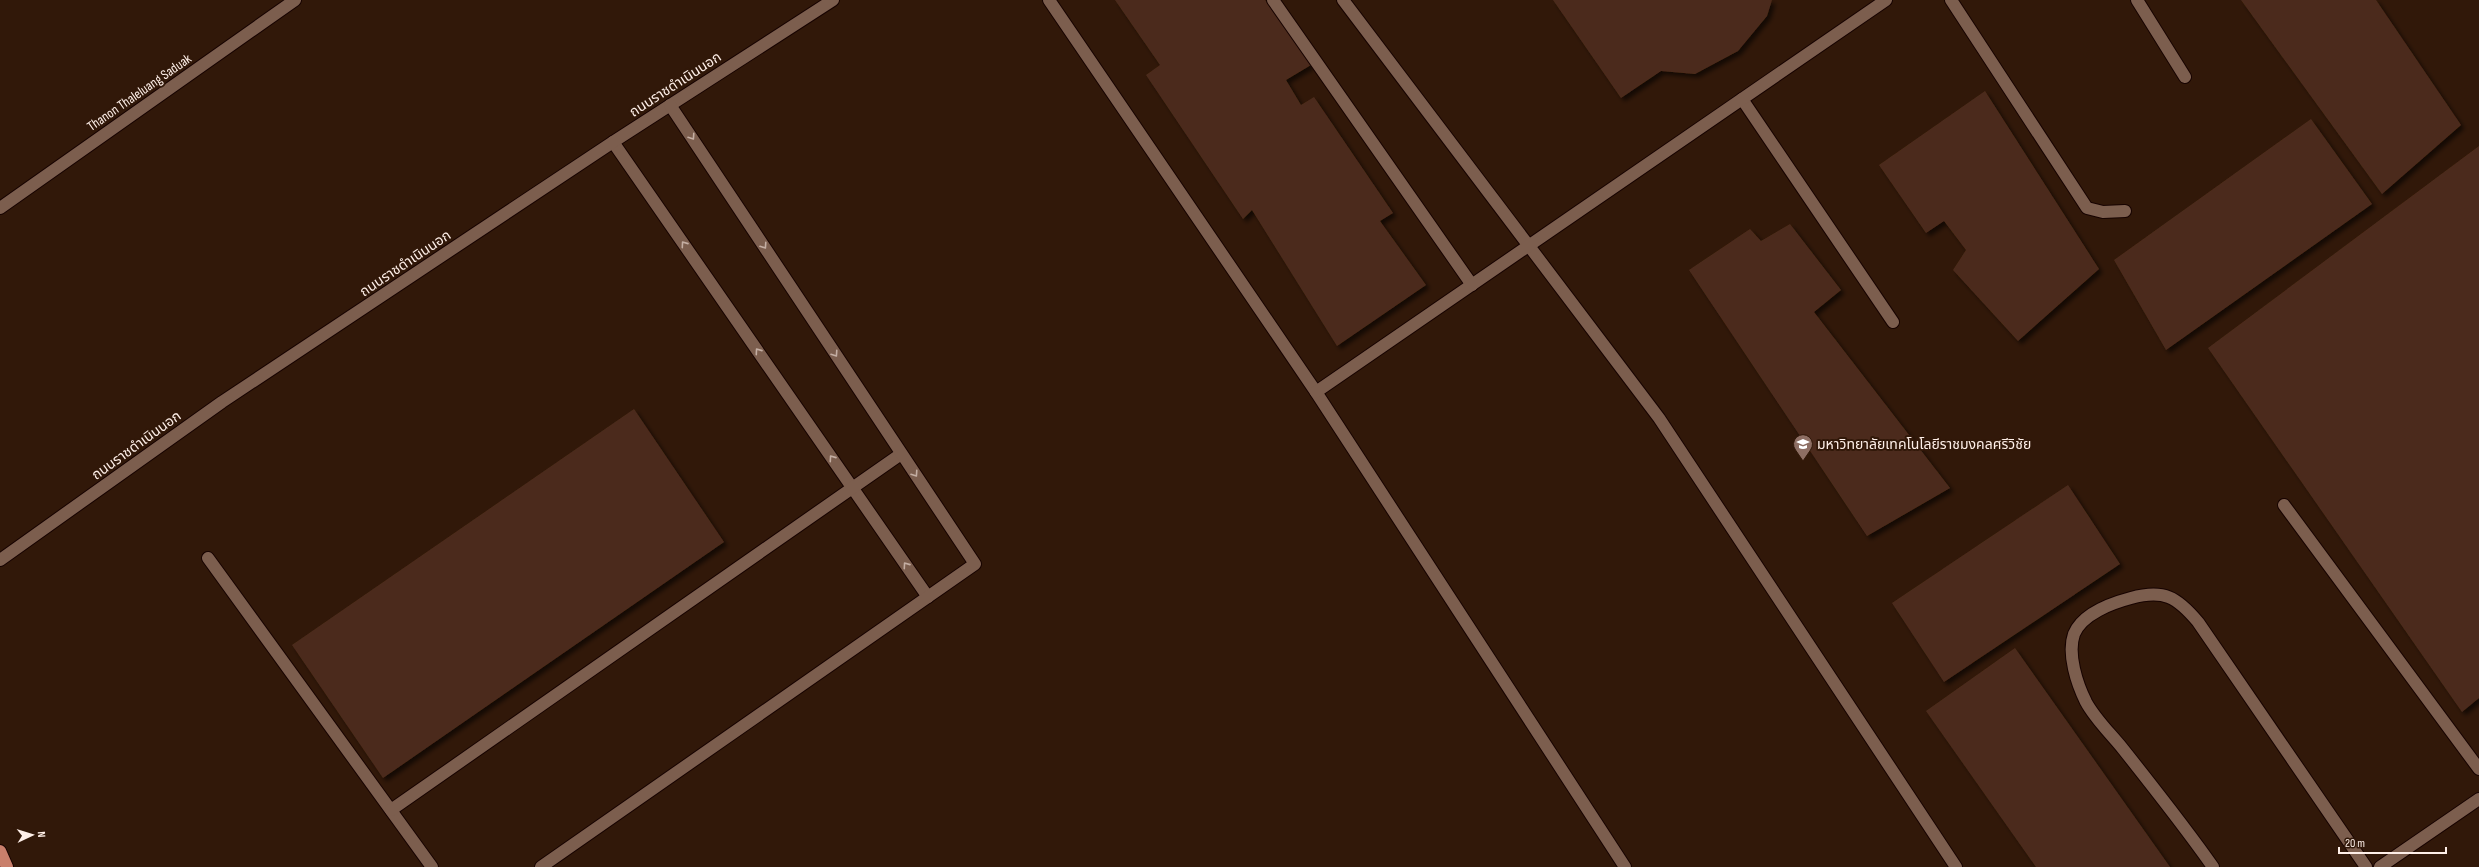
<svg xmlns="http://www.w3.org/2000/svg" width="2479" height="867" viewBox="0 0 2479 867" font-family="'Sofia Sans Condensed','Noto Sans Thai',sans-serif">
<defs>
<filter id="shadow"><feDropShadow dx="3.5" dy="3.5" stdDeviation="2" flood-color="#0009"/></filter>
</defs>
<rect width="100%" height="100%" fill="#311809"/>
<!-- building -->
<g fill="#4c2c1b" filter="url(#shadow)">
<path d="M1115 0H1265L1311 65 1286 80 1301 105 1314 97 1393 213 1380 221 1426 285 1337 346 1252 210 1243 219 1146 75 1160 65Z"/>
<path d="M1553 0H1772L1767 16 1738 51 1695 74 1661 71 1621 98Z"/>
<path d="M2241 0H2376L2461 125 2382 194Z"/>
<path d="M1985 91 2099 269 2018 341 1953 270 1966 250 1944 221 1926 233 1879 165Z"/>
<path d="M2311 119 2372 204 2166 350 2114 260Z"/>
<path d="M2479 146V698L2462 712 2208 348Z"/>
<path d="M1790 224 1841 290 1814 312 1950 488 1867 536 1689 270 1750 229 1761 241Z"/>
<path d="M634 409 724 542 383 778 292 645Z"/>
<path d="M2068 485 2120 564 1944 682 1892 603Z"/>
<path d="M2015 648 2170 867H2036L1926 711Z"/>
</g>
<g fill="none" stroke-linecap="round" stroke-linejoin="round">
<defs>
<g id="minor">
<path d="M1049 0 1316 392 1625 867"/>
<path d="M1273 0 1472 285"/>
<path d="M1343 0 1659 418 1956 867"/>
<path d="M1951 0 2087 208 2103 212 2125 211"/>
<path d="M2137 0 2185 77"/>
<path d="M1742 99 1893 322"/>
<path d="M613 142 928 597"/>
<path d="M0 208 295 0"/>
<path d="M1316 392 1886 0"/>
<path d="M2284 505 2479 769"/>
<path d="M208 558 432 867"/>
<path d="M0 560 222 402 613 142 833 0"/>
<path d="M391 810 901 454"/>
<path d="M541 867 975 564 670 105"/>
<path d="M2213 867C2185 827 2154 788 2123 749 2111 734 2095 719 2086 702 2077 684 2067 654 2074 634 2082 614 2112 603 2131 598 2164 589 2177 597 2198 622L2366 867"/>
<path d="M2380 867 2479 799"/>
</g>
<path id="major" d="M0 851 7 867"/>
</defs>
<!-- minor casing -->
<use href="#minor" stroke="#170300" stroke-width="14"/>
<!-- major casing -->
<use href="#major" stroke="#170300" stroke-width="14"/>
<!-- minor -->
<use href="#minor" stroke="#7c5e4e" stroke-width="12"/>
<!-- major -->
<use href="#major" stroke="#c97f6b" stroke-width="12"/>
</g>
<!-- one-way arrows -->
<defs><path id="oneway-chevron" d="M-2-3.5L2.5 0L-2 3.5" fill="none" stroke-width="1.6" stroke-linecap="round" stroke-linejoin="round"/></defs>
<g stroke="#c4aea3">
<use href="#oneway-chevron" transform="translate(692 137) rotate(56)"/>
<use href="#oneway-chevron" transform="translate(684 244) rotate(-125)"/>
<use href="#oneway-chevron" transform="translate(764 246) rotate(56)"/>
<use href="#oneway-chevron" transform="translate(758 351) rotate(-125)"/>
<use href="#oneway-chevron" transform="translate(835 354) rotate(56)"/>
<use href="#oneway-chevron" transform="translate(832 458) rotate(-125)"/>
<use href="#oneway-chevron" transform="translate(915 474) rotate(56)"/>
<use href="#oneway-chevron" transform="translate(906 565) rotate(-125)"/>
</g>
<!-- icons -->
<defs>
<symbol id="university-pin" viewBox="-11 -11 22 30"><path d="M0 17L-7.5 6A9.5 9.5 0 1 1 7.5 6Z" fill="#8d6e63" stroke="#311809"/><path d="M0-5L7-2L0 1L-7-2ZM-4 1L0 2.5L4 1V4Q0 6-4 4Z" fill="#fff"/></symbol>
</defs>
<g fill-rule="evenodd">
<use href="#university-pin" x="1792" y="433" width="22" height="30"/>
</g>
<g text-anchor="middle" stroke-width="4" stroke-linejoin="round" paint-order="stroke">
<!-- street labels -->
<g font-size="14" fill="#feefe8" stroke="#311809">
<text transform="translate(675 84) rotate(-33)" y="5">ถนนราชดำเนินนอก</text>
<text transform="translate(139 92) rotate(-35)" y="5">Thanon Thaleluang Saduak</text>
<text transform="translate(405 263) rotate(-34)" y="5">ถนนราชดำเนินนอก</text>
<text transform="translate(136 445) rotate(-36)" y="5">ถนนราชดำเนินนอก</text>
</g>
<!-- poi labels -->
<g font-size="14" fill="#feefe8" stroke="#311809" text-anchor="start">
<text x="1817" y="449">มหาวิทยาลัยเทคโนโลยีราชมงคลศรีวิชัย</text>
</g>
</g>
<!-- north arrow -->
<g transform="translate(32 835) rotate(86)" stroke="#311809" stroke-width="3" paint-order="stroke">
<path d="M0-3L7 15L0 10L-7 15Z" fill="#feefe8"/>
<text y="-6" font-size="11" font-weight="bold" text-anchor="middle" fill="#feefe8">N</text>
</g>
<!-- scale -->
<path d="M2339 847v6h107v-6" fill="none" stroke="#feefe8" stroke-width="2"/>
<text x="2345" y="847" font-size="12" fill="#feefe8" stroke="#311809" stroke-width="3" paint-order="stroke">20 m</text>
</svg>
